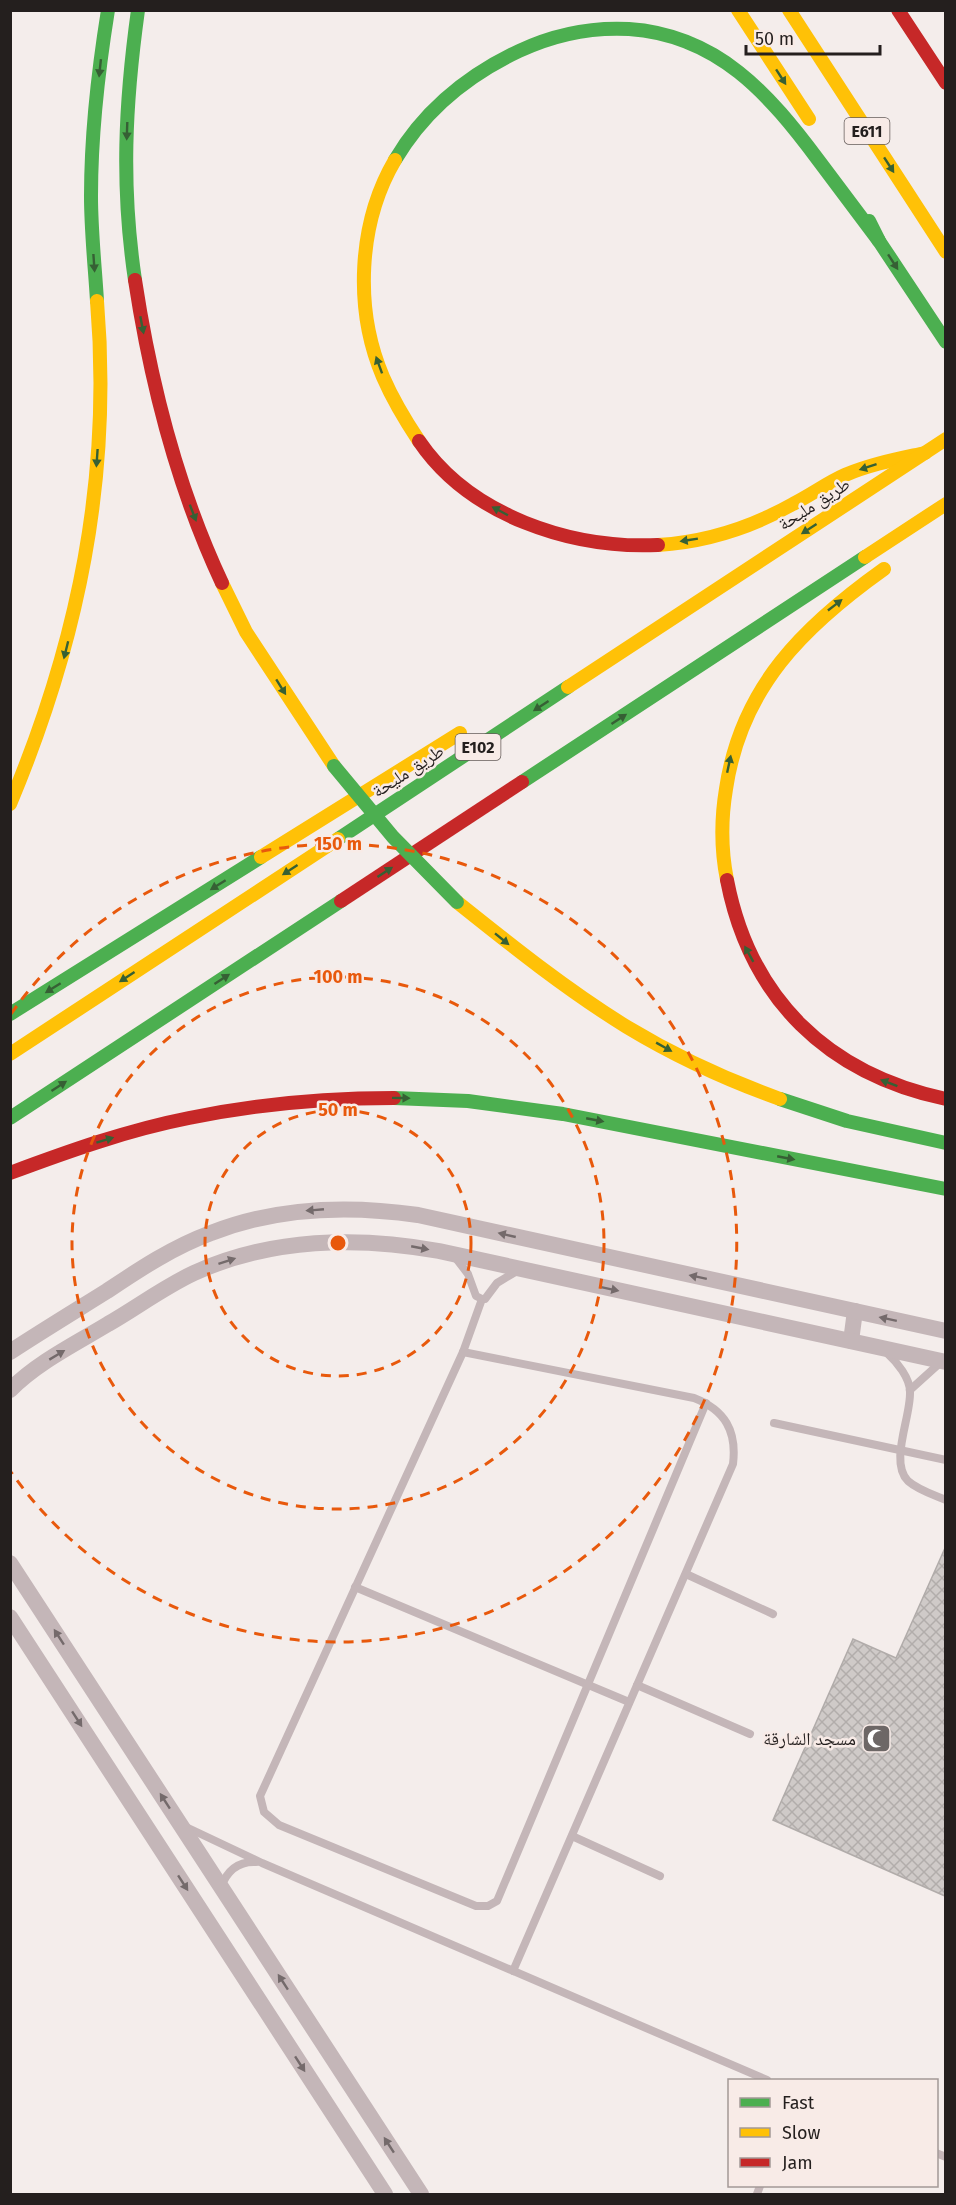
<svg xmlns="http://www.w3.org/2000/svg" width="956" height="2205" viewBox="0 0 956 2205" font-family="'Fira Sans','Noto Naskh Arabic',sans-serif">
<defs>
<pattern id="building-cross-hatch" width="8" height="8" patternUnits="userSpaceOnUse" patternTransform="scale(1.5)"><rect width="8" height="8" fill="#cfcac8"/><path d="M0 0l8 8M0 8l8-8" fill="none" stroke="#b2adab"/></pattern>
</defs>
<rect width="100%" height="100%" fill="#f4edeb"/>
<!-- building -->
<path fill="url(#building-cross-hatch)" stroke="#b1acaa" stroke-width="1.5" d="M945 1548V1896L773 1820 853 1639 896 1658Z"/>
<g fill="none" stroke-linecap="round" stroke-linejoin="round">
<!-- lane -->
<g stroke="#c4b6b8" stroke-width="8">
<path d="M455 1257 468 1274 476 1296 482 1299H485L497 1283 517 1271"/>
<path d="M482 1299 463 1352 260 1796 264 1812 279 1825 476 1906H488L497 1901 706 1403"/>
<path d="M463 1352 694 1398C725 1410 737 1431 733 1464L513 1971"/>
<path d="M887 1353C897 1362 910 1378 910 1392 911 1417 889 1462 908 1481 918 1490 934 1495 946 1500"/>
<path d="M910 1390 941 1362"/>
<path d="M774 1423 946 1460"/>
<path d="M686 1574 773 1614"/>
<path d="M355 1587 629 1702"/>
<path d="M637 1685 750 1734"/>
<path d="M186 1827 262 1863 767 2080"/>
<path d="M572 1836 660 1876"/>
<path d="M221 1887C227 1871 238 1861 256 1862"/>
<path d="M936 2153 946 2157"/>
<path d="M757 2194 760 2186"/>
</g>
<!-- street -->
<g stroke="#c4b6b8" stroke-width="16">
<path d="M851 1341 855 1311"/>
<path d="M10 1352C42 1331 75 1311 107 1291 140 1269 173 1247 211 1233 277 1207 349 1205 418 1215L946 1331"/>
<path d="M10 1390C38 1362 75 1344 108 1324 136 1308 164 1287 194 1273 271 1238 358 1236 439 1251L946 1362"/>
<path d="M10 1563 421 2194"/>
<path d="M10 1617 385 2194"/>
</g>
<!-- fast -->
<g stroke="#4caf50" stroke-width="14">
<path d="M395 160C424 111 468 75 519 51 553 35 591 27 629 29 718 35 769 94 819 161 839 188 859 214 879 241"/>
<path d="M869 221 879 241 946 342"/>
<path d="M135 280C121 186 125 104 138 10"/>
<path d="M97 301C95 267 91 232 91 196 91 134 98 72 108 10"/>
<path d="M522 782 865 557"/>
<path d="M338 839 568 687"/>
<path d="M10 1014 261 857"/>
<path d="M394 1098 468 1101 563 1114 946 1189"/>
<path d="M780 1099 847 1121 946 1143"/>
<path d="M10 1118 341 901"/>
</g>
<!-- slow -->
<g stroke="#ffc107" stroke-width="14">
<path d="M738 10 809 119"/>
<path d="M789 10 946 252"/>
<path d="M395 160C358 223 354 309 383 377 393 400 405 420 419 441"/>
<path d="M658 545C705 542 752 527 793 504 811 495 827 483 845 475 871 464 898 459 925 453"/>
<path d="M865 557 946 504"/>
<path d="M222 583 246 632 334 766"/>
<path d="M568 687 946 439"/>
<path d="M10 804C78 642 112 478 97 301"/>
<path d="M261 857 460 733"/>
<path d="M727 880C721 850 721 819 726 789 741 687 804 626 884 569"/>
<path d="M457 902C512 946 567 990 627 1027 675 1056 727 1080 780 1099"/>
<path d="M10 1054 338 839"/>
</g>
<!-- jam -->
<g stroke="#c62828" stroke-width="14">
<path d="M898 10 946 83"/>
<path d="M135 280C151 385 177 487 222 583"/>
<path d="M419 441C470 516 571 549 658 545"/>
<path d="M727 880C750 999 828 1074 946 1099"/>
<path d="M341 901 522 782"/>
<path d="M10 1173C69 1151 128 1130 189 1118 257 1104 326 1098 394 1098"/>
</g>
<!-- fast-bridge -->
<path stroke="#4caf50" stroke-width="14" d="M334 766 393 837 457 902"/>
</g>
<!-- one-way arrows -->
<defs><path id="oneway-solid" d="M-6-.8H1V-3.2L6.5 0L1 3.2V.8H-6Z" transform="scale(1.5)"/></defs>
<g fill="#366034">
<use href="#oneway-solid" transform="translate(100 68) rotate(96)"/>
<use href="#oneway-solid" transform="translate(781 77) rotate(57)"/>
<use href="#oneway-solid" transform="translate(127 131) rotate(92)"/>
<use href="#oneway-solid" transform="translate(889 165) rotate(57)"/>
<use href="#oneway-solid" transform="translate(893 262) rotate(57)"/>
<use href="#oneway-solid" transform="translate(94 263) rotate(86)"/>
<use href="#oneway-solid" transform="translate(142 325) rotate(79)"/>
<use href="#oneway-solid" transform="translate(379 365) rotate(-110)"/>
<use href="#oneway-solid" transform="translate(97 458) rotate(94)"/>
<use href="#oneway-solid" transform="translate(868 467) rotate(162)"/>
<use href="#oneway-solid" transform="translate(500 511) rotate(-152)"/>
<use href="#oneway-solid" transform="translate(193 513) rotate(69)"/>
<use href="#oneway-solid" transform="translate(809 529) rotate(147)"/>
<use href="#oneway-solid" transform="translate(689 540) rotate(171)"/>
<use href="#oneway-solid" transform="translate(835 605) rotate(-38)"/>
<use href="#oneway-solid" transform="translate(66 650) rotate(104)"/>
<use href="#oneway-solid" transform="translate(281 687) rotate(58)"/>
<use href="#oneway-solid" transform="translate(541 706) rotate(147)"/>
<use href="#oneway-solid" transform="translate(619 719) rotate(-33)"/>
<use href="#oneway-solid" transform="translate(729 764) rotate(-78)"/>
<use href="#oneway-solid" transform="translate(290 870) rotate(147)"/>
<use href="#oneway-solid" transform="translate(385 872) rotate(-33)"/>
<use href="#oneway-solid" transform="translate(218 885) rotate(148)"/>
<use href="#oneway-solid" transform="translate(502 939) rotate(39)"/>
<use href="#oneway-solid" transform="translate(749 954) rotate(-119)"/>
<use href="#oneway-solid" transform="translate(127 977) rotate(147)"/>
<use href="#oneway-solid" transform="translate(222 979) rotate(-33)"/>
<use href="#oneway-solid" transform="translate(53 988) rotate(148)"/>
<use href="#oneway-solid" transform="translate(664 1047) rotate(29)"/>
<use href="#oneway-solid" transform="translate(889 1083) rotate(-159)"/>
<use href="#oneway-solid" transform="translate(59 1086) rotate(-33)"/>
<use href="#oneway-solid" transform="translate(401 1098) rotate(1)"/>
<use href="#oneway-solid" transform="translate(595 1120) rotate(11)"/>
<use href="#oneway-solid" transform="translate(105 1140) rotate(-17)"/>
<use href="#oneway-solid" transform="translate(786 1158) rotate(11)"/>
</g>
<g fill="#746a6b">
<use href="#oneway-solid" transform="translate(315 1210) rotate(175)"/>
<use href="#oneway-solid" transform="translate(507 1235) rotate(-167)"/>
<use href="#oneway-solid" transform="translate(420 1248) rotate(11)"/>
<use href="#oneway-solid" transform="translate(227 1261) rotate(-18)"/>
<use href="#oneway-solid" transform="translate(698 1277) rotate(-168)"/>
<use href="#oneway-solid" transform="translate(610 1289) rotate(12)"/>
<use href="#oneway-solid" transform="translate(888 1319) rotate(-168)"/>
<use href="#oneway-solid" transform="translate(57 1355) rotate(-31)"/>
<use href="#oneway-solid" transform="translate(59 1637) rotate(-123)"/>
<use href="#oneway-solid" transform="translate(77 1719) rotate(57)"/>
<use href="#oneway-solid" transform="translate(165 1801) rotate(-123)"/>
<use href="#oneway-solid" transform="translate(183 1883) rotate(57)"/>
<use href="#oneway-solid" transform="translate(283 1982) rotate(-123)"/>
<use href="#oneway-solid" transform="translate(300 2064) rotate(57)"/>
<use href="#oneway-solid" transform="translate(389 2145) rotate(-123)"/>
</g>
<!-- distance rings -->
<g fill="none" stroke="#e8590c" stroke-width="3" stroke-dasharray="10 8">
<circle cx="338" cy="1243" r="133"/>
<circle cx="338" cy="1243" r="266"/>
<path d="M11 1014A399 399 0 1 1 11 1472"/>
</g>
<!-- icons -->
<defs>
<symbol id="mosque-square" viewBox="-11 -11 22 22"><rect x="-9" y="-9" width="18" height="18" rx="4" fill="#6d6766" stroke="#f8ebe7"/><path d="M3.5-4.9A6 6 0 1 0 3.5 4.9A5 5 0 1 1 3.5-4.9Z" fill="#fff"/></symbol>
</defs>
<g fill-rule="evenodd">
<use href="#mosque-square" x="860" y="1722" width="33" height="33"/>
</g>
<g text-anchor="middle" stroke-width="5" stroke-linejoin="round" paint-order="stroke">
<!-- shield labels -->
<g fill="#f8ebe7" stroke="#645c5a" stroke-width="1.5">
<rect x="844.5" y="118" width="45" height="26" rx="4.5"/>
<rect x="455.5" y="734" width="45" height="26" rx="4.5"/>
</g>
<g font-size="16" font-weight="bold" fill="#241f1e">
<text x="867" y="137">E611</text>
<text x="478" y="753">E102</text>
</g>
<!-- street labels -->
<g font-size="18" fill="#241f1e" stroke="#f8ebe7">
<text transform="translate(814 504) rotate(-33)" y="6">طريق مليحة</text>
<text transform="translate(408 771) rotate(-33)" y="6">طريق مليحة</text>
</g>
<!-- poi labels -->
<g font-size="18" fill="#241f1e" stroke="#f8ebe7" text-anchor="end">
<text x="856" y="1745">مسجد الشارقة</text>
</g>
</g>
<circle cx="338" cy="1243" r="9" fill="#e8590c" stroke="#f8ebe7" stroke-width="3"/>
<g font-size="18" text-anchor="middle" font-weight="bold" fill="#e8590c" stroke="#f8ebe7" stroke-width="5" stroke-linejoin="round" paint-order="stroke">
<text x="338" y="850">150 m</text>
<text x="338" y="983">100 m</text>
<text x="338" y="1116">50 m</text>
</g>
<!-- border -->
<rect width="956" height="2205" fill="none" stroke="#241f1e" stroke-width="24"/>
<!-- legend -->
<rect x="728" y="2079" width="210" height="108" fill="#f8ebe7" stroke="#a39997" stroke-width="1.5"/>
<rect x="740" y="2098" width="30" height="9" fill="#4caf50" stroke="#a39997" stroke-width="1.5"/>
<text x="782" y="2109" font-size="18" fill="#241f1e">Fast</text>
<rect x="740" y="2128" width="30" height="9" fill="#ffc107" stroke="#a39997" stroke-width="1.5"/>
<text x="782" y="2139" font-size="18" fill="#241f1e">Slow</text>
<rect x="740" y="2158" width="30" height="9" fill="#c62828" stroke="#a39997" stroke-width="1.5"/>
<text x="782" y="2169" font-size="18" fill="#241f1e">Jam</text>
<!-- scale -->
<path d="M746 45v9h134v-9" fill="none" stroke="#241f1e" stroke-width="3"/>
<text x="755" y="45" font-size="18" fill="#241f1e" stroke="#f8ebe7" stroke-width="4.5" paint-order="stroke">50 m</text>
</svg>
